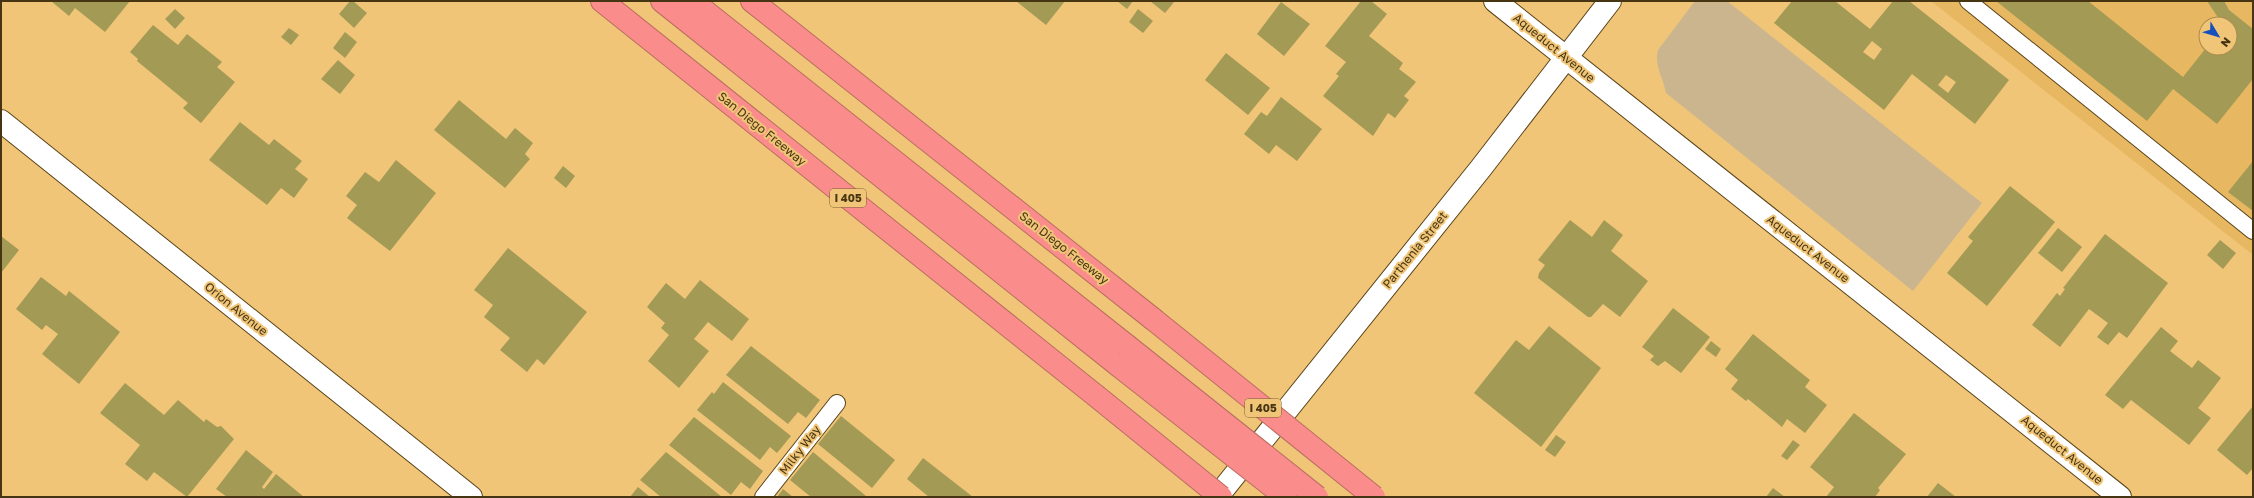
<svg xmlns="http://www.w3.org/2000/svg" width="2254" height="498" viewBox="0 0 2254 498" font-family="'Golos Text',sans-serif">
<rect width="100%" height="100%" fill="#f0c577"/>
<!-- built -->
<path fill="#e7b861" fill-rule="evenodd" d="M1931 1H2253V255ZM2206 24H2230V48H2206Z"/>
<!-- green -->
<path fill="#cbb58f" d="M1695 1H1727L1982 203 1913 291 1666 93C1663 77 1654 66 1658 50Z"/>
<!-- building -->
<g fill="#a39a56" fill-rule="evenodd">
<path d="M51 1H130L105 32 75 8 69 16Z"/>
<path d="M350 1H353L367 13 354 28 339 14Z"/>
<path d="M1016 1H1065L1046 25Z"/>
<path d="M1117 1H1133L1127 9Z"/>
<path d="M1150 1H1175L1165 13Z"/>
<path d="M1361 1H1371L1387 14 1369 36 1403 63 1399 69 1416 82 1404 96 1409 100 1395 118 1388 113 1373 136 1323 96 1339 76 1336 74 1346 62 1325 46Z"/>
<path d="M1792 1H1835L1870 29 1893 1H1909L2009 80 1975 124 1912 74 1884 110 1774 23ZM1872 41 1882 49 1874 60 1863 52ZM1946 75 1956 82 1948 93 1938 85Z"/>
<path d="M1996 1H2088L2183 77 2206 48H2230V24L2221 22 2207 1H2224L2229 10 2253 29V79L2217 124 2173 89 2147 121Z"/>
<path d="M1281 2 1310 24 1284 56 1257 34Z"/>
<path d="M175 9 185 18 175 29 165 19Z"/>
<path d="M1138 9 1153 21 1143 33 1129 22Z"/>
<path d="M153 25 178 45 187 34 222 62 217 67 235 82 201 123 183 108 188 103 137 61 138 59 130 52Z"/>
<path d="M289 28 299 35 291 45 281 37Z"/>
<path d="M345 32 357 42 345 58 333 48Z"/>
<path d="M1226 53 1270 88 1248 115 1205 80Z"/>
<path d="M338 60 355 75 340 94 321 79Z"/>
<path d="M1281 97 1322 129 1297 161 1276 145 1269 154 1244 134 1261 112 1267 116Z"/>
<path d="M459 100 506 139 515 128 533 143 525 154 530 159 505 188 434 130Z"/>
<path d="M240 122 269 145 274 139 302 161 295 169 308 179 294 198 281 188 267 205 209 160Z"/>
<path d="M396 160 436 193 390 251 347 218 357 205 346 196 365 172 379 182Z"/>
<path d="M2253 161V211L2228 192Z"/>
<path d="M563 166 575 176 566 188 554 178Z"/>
<path d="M2010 186 2055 222 1987 306 1947 273 1973 241 1968 237Z"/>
<path d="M1570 220 1592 237 1604 220 1623 235 1611 251 1648 281 1620 317 1603 304 1591 317H1588L1538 278 1539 273 1545 265 1538 260Z"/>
<path d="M2058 228 2082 247 2062 272 2038 253Z"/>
<path d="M2105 234 2168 283 2127 338 2119 332 2108 345 2097 337 2108 323 2089 309 2060 347 2032 325 2057 293 2060 296 2065 289 2063 288Z"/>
<path d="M1 236 19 250 1 273Z"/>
<path d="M2220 240 2236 253 2223 269 2207 255Z"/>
<path d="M508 248 587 312 544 365 537 359 527 372 500 350 510 338 484 317 493 305 474 290Z"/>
<path d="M41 277 66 296 69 291 120 332 79 384 42 354 58 334 46 325 42 330 16 309Z"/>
<path d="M700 280 749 319 732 341 708 322 694 339 709 351 679 388 648 361 669 335 661 328 665 323 647 307 666 283 685 299Z"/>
<path d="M1673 308 1710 337 1681 373 1665 361 1658 366 1650 360 1654 356 1642 347Z"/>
<path d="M1549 326 1601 368 1541 447 1474 393 1516 340 1529 350Z"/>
<path d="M2161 327 2178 341 2170 351 2192 368 2198 360 2221 378 2198 408 2211 418 2189 445 2131 400 2123 409 2105 395Z"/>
<path d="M1753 334 1810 380 1805 387 1827 405 1805 433 1787 419 1782 427 1748 399 1746 401 1731 389 1738 380 1725 369Z"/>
<path d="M1711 341 1721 349 1716 357 1705 349Z"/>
<path d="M751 346 820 400 806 418 798 412 788 424 726 375Z"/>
<path d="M723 382 791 436 777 453 770 447 760 460 697 410 712 392 714 394Z"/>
<path d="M125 383 164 415 178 400 204 422 206 419 217 427 221 426 234 439 187 497 154 472 147 481 125 464 140 445 100 413Z"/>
<path d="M2253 406V468L2247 475 2217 450Z"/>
<path d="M1854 413 1906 454 1878 488 1880 490 1875 497H1826L1834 487 1810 467Z"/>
<path d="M841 416 895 460 872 488 818 444Z"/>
<path d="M694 417 763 471 750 489 741 482 731 495 669 445Z"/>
<path d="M1556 435 1566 442 1555 457 1545 450Z"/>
<path d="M1793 440 1800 445 1787 460 1781 456Z"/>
<path d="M246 450 273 472 262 487 264 489 276 474 304 497H227L216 489Z"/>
<path d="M666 452 722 497H661L640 480Z"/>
<path d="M813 452 866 496 865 497H811L790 480Z"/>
<path d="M923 458 973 497H929L907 479Z"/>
<path d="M1938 483 1956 497H1927Z"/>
<path d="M638 487 650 497H630Z"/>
<path d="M1773 488 1785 497H1766Z"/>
<path d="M783 489 793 497H777Z"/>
</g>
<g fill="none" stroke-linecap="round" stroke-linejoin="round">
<defs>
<g id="service">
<path d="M1968 1 2253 231"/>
<path d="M763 497 837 403"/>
</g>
<g id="minor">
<path d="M1495 1 2120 497"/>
<path d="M1 121 471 497"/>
</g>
<path id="secondary" d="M1217 497 1481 168 1610 1"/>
<g id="motorway">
<path d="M602 1 1095 395"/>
<path d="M662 1 1118 365"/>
<path d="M692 1 1126 345"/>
<path d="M752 1 1153 319"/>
</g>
</defs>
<!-- service casing -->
<use href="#service" stroke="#5a441a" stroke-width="18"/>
<!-- minor casing -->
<use href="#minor" stroke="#5a441a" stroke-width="24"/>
<!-- secondary casing -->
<use href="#secondary" stroke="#5a441a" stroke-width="24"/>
<!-- motorway casing -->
<use href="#motorway" stroke="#bb6e61" stroke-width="24"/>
<!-- service -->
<use href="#service" stroke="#fff" stroke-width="16"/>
<!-- minor -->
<use href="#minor" stroke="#fff" stroke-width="22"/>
<!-- secondary -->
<use href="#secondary" stroke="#fff" stroke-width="22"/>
<!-- motorway -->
<use href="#motorway" stroke="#fa8c8b" stroke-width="22"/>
<defs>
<g id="motorway-bridge">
<path d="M1153 319 1374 497"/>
<path d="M1126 345 1317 497"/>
<path d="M1118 365 1286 497"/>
<path d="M1095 395 1221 497"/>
</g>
</defs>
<!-- motorway-bridge casing -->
<use href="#motorway-bridge" stroke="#bb6e61" stroke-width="24" stroke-linecap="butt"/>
<!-- motorway-bridge -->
<use href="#motorway-bridge" stroke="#fa8c8b" stroke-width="22"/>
</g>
<g text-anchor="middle" stroke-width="4" stroke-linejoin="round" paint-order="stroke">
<!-- shield labels -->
<g fill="#f0c577" stroke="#796031" stroke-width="1">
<rect x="830" y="189" width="36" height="18" rx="3"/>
<rect x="1245" y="399" width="36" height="18" rx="3"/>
</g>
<g font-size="11" font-weight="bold" fill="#463513">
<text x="848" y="202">I 405</text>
<text x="1263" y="412">I 405</text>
</g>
<!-- street labels -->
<g font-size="12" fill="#463513" stroke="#f0c577">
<text transform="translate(1554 48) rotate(39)" y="4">Aqueduct Avenue</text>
<text transform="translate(762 129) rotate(39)" y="4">San Diego Freeway</text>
<text transform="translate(1064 248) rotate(38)" y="4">San Diego Freeway</text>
<text transform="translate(1808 249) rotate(38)" y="4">Aqueduct Avenue</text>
<text transform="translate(1415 250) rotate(-51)" y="4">Parthenia Street</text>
<text transform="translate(236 309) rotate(39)" y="4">Orion Avenue</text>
<text transform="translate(800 450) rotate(-52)" y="4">Milky Way</text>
<text transform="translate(2062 450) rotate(39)" y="4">Aqueduct Avenue</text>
</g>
</g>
<!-- border -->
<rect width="2254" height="498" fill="none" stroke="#463513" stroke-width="4"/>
<!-- north arrow -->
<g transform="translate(2218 36) rotate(128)"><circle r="19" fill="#f0c577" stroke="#ac8b4f"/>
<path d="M0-3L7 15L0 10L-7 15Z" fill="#1650bc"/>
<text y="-6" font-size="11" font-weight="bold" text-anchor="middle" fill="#463513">N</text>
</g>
</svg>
